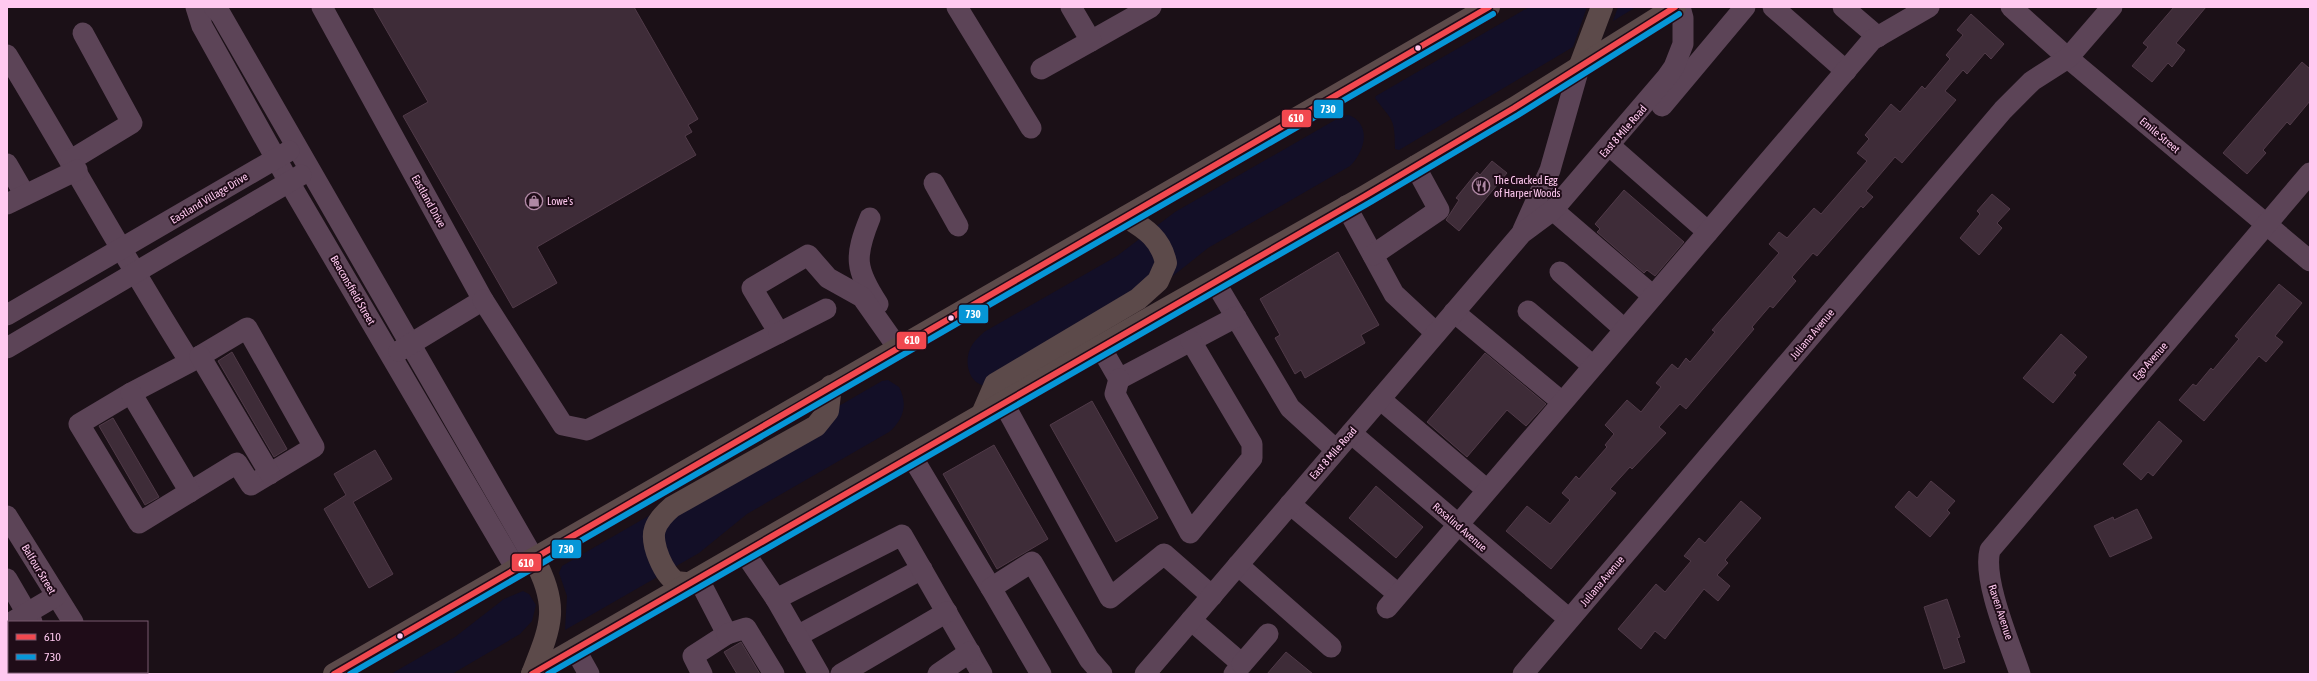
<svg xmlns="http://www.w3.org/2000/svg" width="2317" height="681" viewBox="0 0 2317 681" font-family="'Asap Condensed',sans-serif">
<rect width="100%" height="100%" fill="#1b1017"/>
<!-- green -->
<g fill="#130f27">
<path d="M1529 7H1587L1573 47 1399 150 1395 149C1395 117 1392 121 1375 98L1376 96Z"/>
<path d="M1618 7H1636L1613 21Z"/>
<path d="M1349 115C1372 125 1365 151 1350 166L1208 248 1159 287 986 386C969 384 964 363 970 349 973 342 979 337 984 332L1117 256 1175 212 1342 116Z"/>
<path d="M888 380 899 387C908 404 904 419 889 432L747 514 699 553 565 630 567 596 559 573 562 566 882 381Z"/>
<path d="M523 591 529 594 536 605 532 621 520 634 452 674H391L455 637 504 599Z"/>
</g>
<!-- building -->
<g fill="#3e2c38" stroke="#503a48">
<path d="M373 7H634L698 119 688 125 692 132 685 136 696 155 537 247 557 283 513 308 403 116 428 102Z"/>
<path d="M2174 7H2206L2176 43 2185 50 2172 67 2168 63 2152 82 2132 66 2148 47 2143 43Z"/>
<path d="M1971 14 2004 44 1991 59 1985 53 1967 74 1963 70 1945 91 1956 100 1902 163 1895 157 1866 191 1873 197 1863 208 1861 206 1817 256 1813 253 1792 277 1796 281 1773 308 1770 306 1752 327 1754 329 1686 409 1680 404 1659 427 1666 433 1632 469 1630 467 1610 489 1616 493 1551 569 1506 531 1527 506 1550 524 1570 500 1562 493 1576 476 1579 479 1607 447 1605 445 1614 434 1605 425 1627 400 1641 412 1661 387 1656 383 1672 364 1678 369 1686 358 1690 362 1715 332 1712 330 1779 253 1769 244 1779 232 1787 238 1814 208 1821 214 1867 161 1857 153 1869 139 1865 135 1891 104 1900 112 1922 86 1925 89 1950 59 1946 55 1963 35 1957 30Z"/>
<path d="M2302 62 2310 69V101L2290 125 2287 122 2263 150 2266 153 2247 174 2223 153Z"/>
<path d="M1492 161 1507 173 1459 231 1446 220 1459 200 1456 198 1477 172 1480 175Z"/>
<path d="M1624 190 1684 242 1655 276 1647 270 1644 273 1597 232 1600 229 1595 224Z"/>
<path d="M1992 194 2010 209 1997 223 2002 228 1979 255 1960 238 1980 214 1977 211Z"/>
<path d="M1338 252 1379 325 1361 335 1365 343 1305 378 1301 370 1295 374 1275 338 1280 335 1260 299Z"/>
<path d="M2279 284 2302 303 2275 336 2283 342 2266 362 2259 356 2204 421 2179 400 2193 384 2196 386 2211 368 2213 370 2239 339 2235 336Z"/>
<path d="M2061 334 2087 357 2073 373 2076 375 2053 403 2023 378Z"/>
<path d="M232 352 287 449 274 457 218 361Z"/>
<path d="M1485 353 1546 404 1526 426 1507 410 1467 457 1427 422Z"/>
<path d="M1092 401 1158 518 1116 542 1050 425Z"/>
<path d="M113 418 159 497 145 505 99 426Z"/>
<path d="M2159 421 2182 441 2153 476 2148 472 2141 480 2123 464Z"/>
<path d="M994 445 1048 539 997 569 943 474Z"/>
<path d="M375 450 392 479 353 502 393 574 369 588 324 509 346 495 334 474Z"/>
<path d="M1931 481 1955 501 1947 510 1950 513 1930 537 1895 507 1909 491 1917 498Z"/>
<path d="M1376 486 1423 527 1396 558 1349 518Z"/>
<path d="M1741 501 1761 518 1725 560 1728 563 1717 575 1730 586 1718 601 1704 589 1665 639 1655 631 1641 649 1618 629 1656 584 1665 592 1691 561 1684 556 1699 538 1705 543Z"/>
<path d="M2137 509 2152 538 2110 557 2094 526 2113 517 2114 520Z"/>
<path d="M1947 599 1960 637 1957 638 1965 662 1944 669 1924 607Z"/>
<path d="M741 642 760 674H737L724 652Z"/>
<path d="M1286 652 1313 674H1267Z"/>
</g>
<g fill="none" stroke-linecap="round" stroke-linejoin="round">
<!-- minor -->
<g stroke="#5c4457" stroke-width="21">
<path d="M196 7 202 26 289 182 516 569"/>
<path d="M214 7 221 15 534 559"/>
<path d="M322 7 483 300 399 351"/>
<path d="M957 7 1031 128"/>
<path d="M1773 7 1846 71"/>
<path d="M1843 7 1878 37"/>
<path d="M2011 7 2068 58 2310 261"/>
<path d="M1091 41 1151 7"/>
<path d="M7 55C69 157 126 261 190 362L247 328 314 447 251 485 237 463 139 523 79 424 131 393 190 362"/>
<path d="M1041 69 1091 41 1071 7"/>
<path d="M1662 106 1745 7"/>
<path d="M1610 146 1708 232"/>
<path d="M71 160 132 123 83 33"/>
<path d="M7 164 25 195"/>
<path d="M934 183 958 226"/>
<path d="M7 204 77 170"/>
<path d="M1346 206 1394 294 1436 333"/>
<path d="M1553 210 1653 296"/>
<path d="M870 218C854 257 855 269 878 304"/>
<path d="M1523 230 1550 170 1579 68"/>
<path d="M1373 255 1439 210 1415 166"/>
<path d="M1560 272 1624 329"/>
<path d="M1215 282 1290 408 1336 450"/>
<path d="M483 300 563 425 587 430 779 333 752 288 808 255 828 278 862 297 898 348"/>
<path d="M1528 311 1593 366"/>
<path d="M1454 312 1562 402"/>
<path d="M7 315 289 151"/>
<path d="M779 333 826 309"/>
<path d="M1100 346 1119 379 1236 317"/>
<path d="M7 348 301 175"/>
<path d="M200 356 270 474"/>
<path d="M1119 379 1115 394 1190 533 1252 458V444L1191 341"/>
<path d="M131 393 190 492"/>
<path d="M1380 399 1487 490"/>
<path d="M1003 402 1110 598 1164 554 1212 596"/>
<path d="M1351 433 1569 619"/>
<path d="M911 455 991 588"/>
<path d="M1290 504 1398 594"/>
<path d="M7 516 73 622"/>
<path d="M744 552 776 599"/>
<path d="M1238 565 1331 647"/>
<path d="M698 578 727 634 693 656 702 674"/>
<path d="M7 579 32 622"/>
<path d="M1387 608 1872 40 1929 7"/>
<path d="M1191 620 1242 664 1234 674"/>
<path d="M12 622 56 596"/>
<path d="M727 634 746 628 774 674"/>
<path d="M797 636 922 569"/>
<path d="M575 649 589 674"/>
<path d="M1242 664 1268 634"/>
<path d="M59 672 60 674"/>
<path d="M111 672 114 674"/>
<path d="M91 674 94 672"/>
<path d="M819 674 776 599 902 535 982 674"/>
<path d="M841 674 947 612"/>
<path d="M938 674 970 652"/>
<path d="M1041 674 991 588 1032 562 1089 659 1102 674"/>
<path d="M1145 674 1522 233 1553 210 1667 77 1674 67 1683 44V18L1680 7"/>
<path d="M1523 674 2003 110 2032 81 2068 58 2112 7"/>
<path d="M2020 674C2010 644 1982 579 1990 550L2310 173"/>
</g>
<!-- highway -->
<g stroke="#5c4a4a" stroke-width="22">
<path d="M1579 68 1602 7"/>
<path d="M982 414 995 384 1138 299 1158 281 1166 263C1161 239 1146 229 1126 217"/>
<path d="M690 583C686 583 681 583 677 582 664 576 650 543 655 529 658 520 665 513 672 507L816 426 828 411 831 386"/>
<path d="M334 674 1489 7"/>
<path d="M532 674 1146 320 1365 196 1514 108 1675 7"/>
<path d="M532 674C551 626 560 607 534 559"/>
</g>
<defs>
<g id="bus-1">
<path d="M334 674 1489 7"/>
<path d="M532 674 1365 196 1514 108 1675 7"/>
</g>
<g id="bus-2">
<path d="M350 674 1493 14"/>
<path d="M548 674 1369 203 1518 115 1679 14"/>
</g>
</defs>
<!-- bus-1 casing -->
<use href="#bus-1" stroke="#1f0c18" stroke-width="9"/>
<!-- bus-2 casing -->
<use href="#bus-2" stroke="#1f0c18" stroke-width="9"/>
<!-- bus-1 -->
<use href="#bus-1" stroke="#f1484f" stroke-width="6"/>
<!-- bus-2 -->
<use href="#bus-2" stroke="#0696d7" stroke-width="6"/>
</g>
<!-- icons -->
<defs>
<symbol id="restaurant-ring" viewBox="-11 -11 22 22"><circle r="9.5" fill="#1f0c18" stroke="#af88a4" stroke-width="1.5"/><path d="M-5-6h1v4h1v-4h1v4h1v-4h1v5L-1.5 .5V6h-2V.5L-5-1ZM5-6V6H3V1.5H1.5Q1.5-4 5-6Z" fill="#af88a4"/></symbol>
<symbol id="shop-ring" viewBox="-11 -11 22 22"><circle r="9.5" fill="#1f0c18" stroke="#af88a4" stroke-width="1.5"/><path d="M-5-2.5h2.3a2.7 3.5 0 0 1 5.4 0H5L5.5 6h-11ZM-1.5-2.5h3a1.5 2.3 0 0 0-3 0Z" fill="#af88a4"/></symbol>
</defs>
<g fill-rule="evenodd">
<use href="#restaurant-ring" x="1471" y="176" width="20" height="20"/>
<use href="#shop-ring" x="524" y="191" width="20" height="20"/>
</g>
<!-- markers -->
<g fill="#ffc9f0" stroke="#1f0c18" stroke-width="1.5">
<circle cx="1418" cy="48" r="3.5"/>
<circle cx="951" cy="318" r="3.5"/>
<circle cx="400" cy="636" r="3.5"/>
</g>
<g text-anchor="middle" stroke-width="4" stroke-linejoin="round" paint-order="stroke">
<!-- street labels -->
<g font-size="11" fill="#ffc9f0" stroke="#1f0c18">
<text transform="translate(1623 131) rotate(-49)" y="4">East 8 Mile Road</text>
<text transform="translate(2160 135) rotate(40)" y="4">Emile Street</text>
<text transform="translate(209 198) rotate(-31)" y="4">Eastland Village Drive</text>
<text transform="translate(429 201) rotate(61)" y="4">Eastland Drive</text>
<text transform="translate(353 290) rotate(60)" y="4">Beaconsfield Street</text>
<text transform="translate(1812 334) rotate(-50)" y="4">Juliana Avenue</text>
<text transform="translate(2150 361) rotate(-49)" y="4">Ego Avenue</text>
<text transform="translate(1333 453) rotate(-49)" y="4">East 8 Mile Road</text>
<text transform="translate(1460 527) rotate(41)" y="4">Rosalind Avenue</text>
<text transform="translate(39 569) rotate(59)" y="4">Balfour Street</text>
<text transform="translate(1602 581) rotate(-50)" y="4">Juliana Avenue</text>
<text transform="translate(2001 612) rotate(72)" y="4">Raven Avenue</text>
</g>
<!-- poi labels -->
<g font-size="11" fill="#ffc9f0" stroke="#1f0c18" text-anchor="start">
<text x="1494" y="184">The Cracked Egg<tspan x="1494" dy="13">of Harper Woods</tspan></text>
<text x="547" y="205">Lowe's</text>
</g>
</g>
<g stroke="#1f0c18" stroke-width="1.5">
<rect x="1313" y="99" width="31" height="20" rx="4" fill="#0696d7"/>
<rect x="1281" y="109" width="31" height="19" rx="4" fill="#f1484f"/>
<rect x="958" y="304" width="31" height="20" rx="4" fill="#0696d7"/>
<rect x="896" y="331" width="31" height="19" rx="4" fill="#f1484f"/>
<rect x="551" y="539" width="31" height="20" rx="4" fill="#0696d7"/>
<rect x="511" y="553" width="31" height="19" rx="4" fill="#f1484f"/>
</g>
<g font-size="11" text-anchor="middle" font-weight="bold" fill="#fff">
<text x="1328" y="113">730</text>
<text x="1296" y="122">610</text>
<text x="973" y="318">730</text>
<text x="912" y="344">610</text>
<text x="566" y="553">730</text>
<text x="526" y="567">610</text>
</g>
<!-- border -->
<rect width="2317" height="681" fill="none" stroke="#ffc9f0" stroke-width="16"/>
<!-- legend -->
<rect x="8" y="621" width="140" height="52" fill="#1f0c18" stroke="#79586e"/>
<rect x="16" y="634" width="20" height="6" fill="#f1484f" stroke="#79586e"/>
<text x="44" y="641" font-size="12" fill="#ffc9f0">610</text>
<rect x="16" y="654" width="20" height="6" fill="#0696d7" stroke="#79586e"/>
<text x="44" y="661" font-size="12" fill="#ffc9f0">730</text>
</svg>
